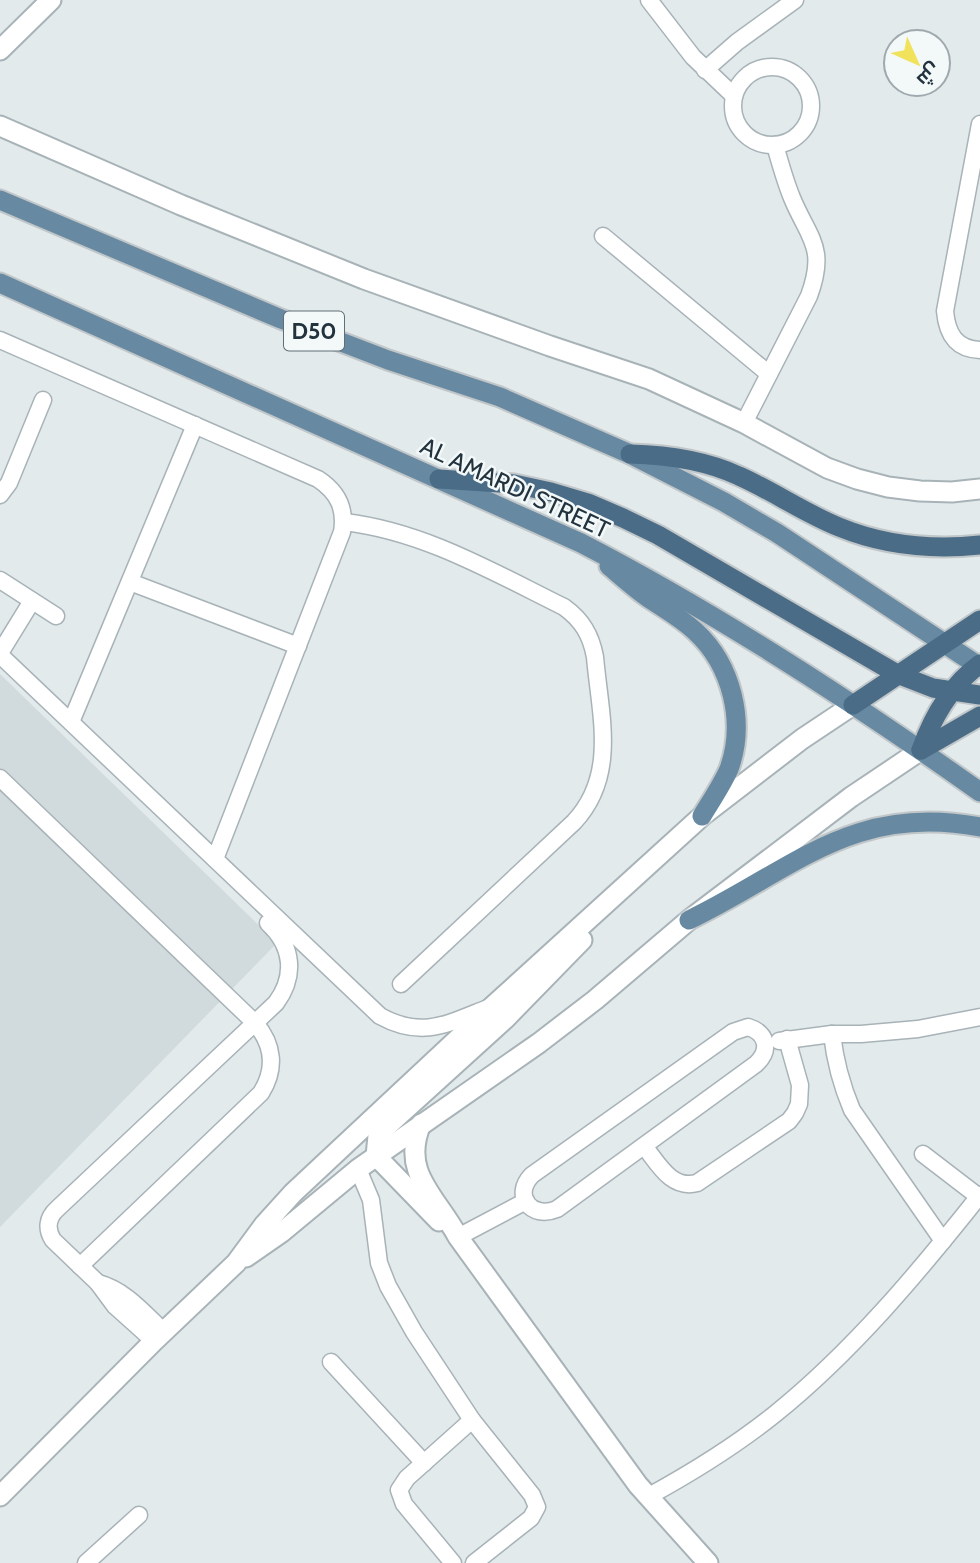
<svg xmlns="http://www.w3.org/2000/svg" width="980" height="1563" viewBox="0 0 980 1563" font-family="Cabin,Cairo,sans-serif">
<rect width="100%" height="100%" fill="#e2eaec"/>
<!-- built -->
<path fill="#d1dadc" d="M0 674 277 943 0 1227Z"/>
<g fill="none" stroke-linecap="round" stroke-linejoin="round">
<defs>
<g id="service">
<path d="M649 0 693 57 734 96"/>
<circle cx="772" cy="106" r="39"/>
<path d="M705 70 737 42 795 0"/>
<path d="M980 124 945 311C947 334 956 349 980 350"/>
<path d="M603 236 769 374"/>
<path d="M0 340 318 479C338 492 346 509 342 532L215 859"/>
<path d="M744 423 809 296C827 247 809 239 792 198 785 181 780 163 775 145"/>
<path d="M0 495 9 483 43 400"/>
<path d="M344 522C423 531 493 572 564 607 582 620 591 635 595 657 600 715 618 775 574 822L401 984"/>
<path d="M0 580 56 616"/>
<path d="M130 582 298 646"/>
<path d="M0 653 32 601"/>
<path d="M0 655 380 1016C422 1039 447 1024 488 1008"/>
<path d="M71 722 195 425"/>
<path d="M0 778 255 1023C274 1045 276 1069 261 1093L80 1266"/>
<path d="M748 1027C767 1033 771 1050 756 1064L557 1209C531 1220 512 1195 532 1175L733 1032Z"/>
<path d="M832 1034C835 1061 841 1084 852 1110L943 1241"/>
<path d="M779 1041 832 1034H861L918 1029 980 1017"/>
<path d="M644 1146C658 1163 671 1190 697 1183L789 1121 795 1113 799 1104 800 1085 787 1039"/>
<path d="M923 1154 979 1197"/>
<path d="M358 1169 371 1200 379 1263 388 1286 414 1332 472 1420"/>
<path d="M458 1237 526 1201"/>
<path d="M98 1283C125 1290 144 1313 164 1332"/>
<path d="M154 1341 115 1306 98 1283 53 1240C46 1229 47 1218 57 1209L276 1003C296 976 293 946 268 923"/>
<path d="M331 1362 424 1463"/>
<path d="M649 1496C693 1472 735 1446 775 1414 852 1352 918 1273 980 1195"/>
<path d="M86 1563 139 1515"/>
<path d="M453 1563 404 1504 399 1490 407 1478 472 1420 532 1495 537 1507 531 1518 474 1563"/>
</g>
<g id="minor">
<path d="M0 50 51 0"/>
<path d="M0 126 181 205 364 279 550 346 649 379 744 423 827 468 857 479 888 487 920 491 952 492 980 489"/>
<path d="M421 1124C400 1173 437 1197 458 1237L638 1485 708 1563"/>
<path d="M439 1221 376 1156 378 1136 386 1127 505 1019 582 940"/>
<path d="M246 1257 282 1232 358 1169 539 1043 595 1000 689 920 851 797 921 750"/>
<path d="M0 1496 154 1341 236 1263 264 1225 293 1193 493 1006 702 816 802 739 853 705"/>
</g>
<g id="primary">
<path d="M0 200 281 319 388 360 500 397 630 454 724 502 777 533 980 667"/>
<path d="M0 283 581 543C720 615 852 701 980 792"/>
<path d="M609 566C621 576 633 587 647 597 663 608 680 617 695 631 732 665 746 722 729 769 722 785 711 801 702 816"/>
<path d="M689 920C794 869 853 803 980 827"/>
</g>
<g id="trunk">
<path d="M630 454C668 455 705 460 739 476 773 491 804 513 839 527 883 545 933 550 980 545"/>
<path d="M439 479 514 484 551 492 588 503 623 518 658 535 897 674 933 688 980 695"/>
<path d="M853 705 980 620"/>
<path d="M921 750C933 716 950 686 980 664"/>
<path d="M921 750 980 716"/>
</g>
</defs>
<!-- service casing -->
<use href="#service" stroke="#a8b3b8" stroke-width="19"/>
<!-- minor casing -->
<use href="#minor" stroke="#a8b3b8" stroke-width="23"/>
<!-- primary casing -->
<use href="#primary" stroke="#c1c6c9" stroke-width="23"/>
<!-- trunk casing -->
<use href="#trunk" stroke="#c1c6c9" stroke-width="23"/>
<!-- service -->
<use href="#service" stroke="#fff" stroke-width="16"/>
<!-- minor -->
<use href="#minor" stroke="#fff" stroke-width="19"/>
<!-- primary -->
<use href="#primary" stroke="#678aa2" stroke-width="19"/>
<!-- trunk -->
<use href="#trunk" stroke="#4a6c86" stroke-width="19"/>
</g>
<g text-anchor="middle" stroke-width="5" stroke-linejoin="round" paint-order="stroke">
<!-- shield labels -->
<rect fill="#f3f8f9" stroke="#616e76" stroke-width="2" x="284" y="311.5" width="60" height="39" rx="5"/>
<g font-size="23" font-weight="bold" fill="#22333e">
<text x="314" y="339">D50</text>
</g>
<!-- street labels -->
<g font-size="24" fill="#22333e" stroke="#f3f8f9">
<text transform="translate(515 488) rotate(25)" y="8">AL AMARDI STREET</text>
</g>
</g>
<!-- north arrow -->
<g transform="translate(917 63) rotate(135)"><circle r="33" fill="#f3f8f9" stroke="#9fa9ae" stroke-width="2"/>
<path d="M0-5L12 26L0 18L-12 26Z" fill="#f1e25c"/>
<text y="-10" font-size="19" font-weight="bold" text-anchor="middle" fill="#22333e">ش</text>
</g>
</svg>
